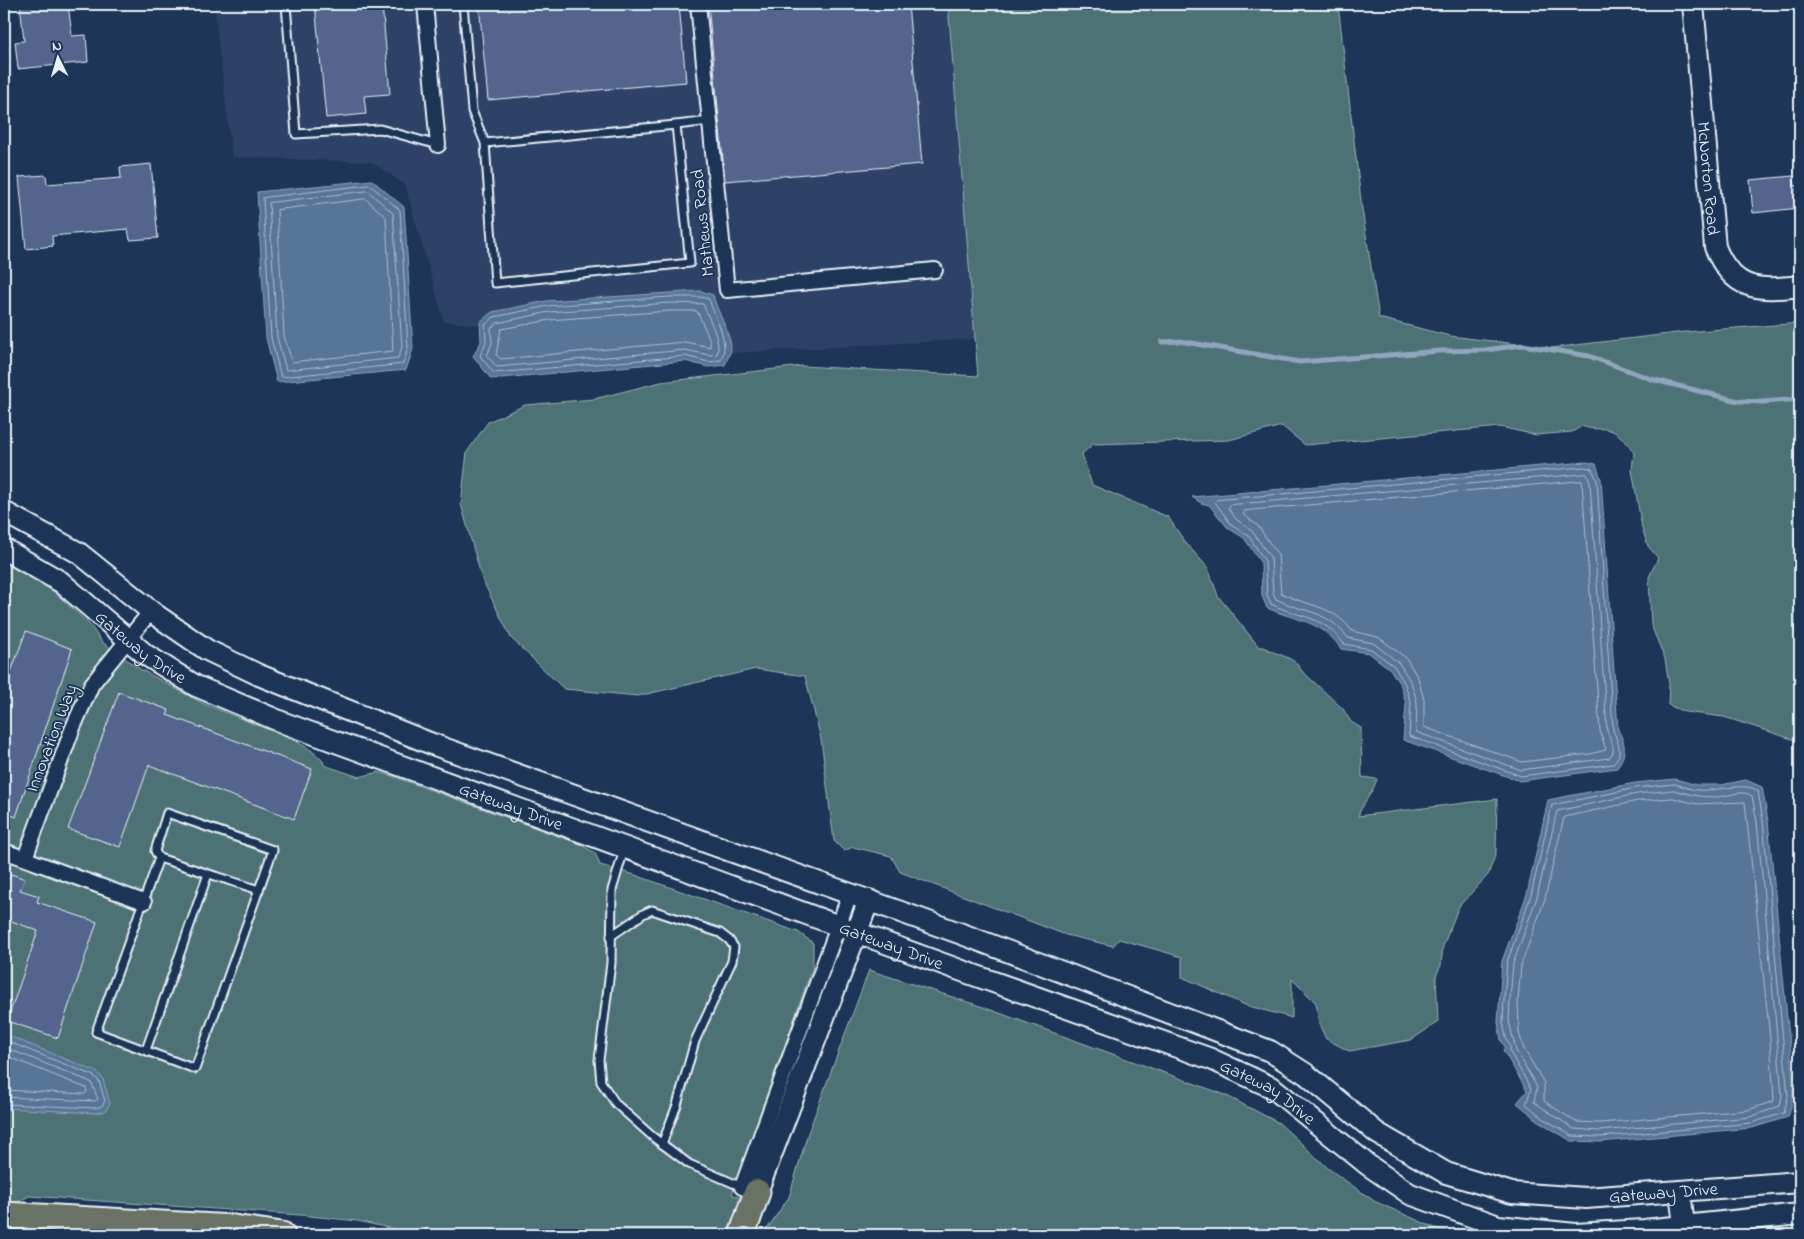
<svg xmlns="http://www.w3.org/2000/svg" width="1804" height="1239" viewBox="0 0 1804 1239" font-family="'Indie Flower',sans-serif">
<rect width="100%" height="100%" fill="#1d3557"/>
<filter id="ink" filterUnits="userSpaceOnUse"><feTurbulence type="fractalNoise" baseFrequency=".02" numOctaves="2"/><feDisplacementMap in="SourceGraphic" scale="10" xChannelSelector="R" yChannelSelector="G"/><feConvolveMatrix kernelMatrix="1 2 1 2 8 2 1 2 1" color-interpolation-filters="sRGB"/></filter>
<g filter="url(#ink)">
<!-- built -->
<path fill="#2d4367" d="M214 4H954L988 338 714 354 444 321 405 185 372 162 232 157Z"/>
<!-- green -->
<g fill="#4d7274" stroke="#9ab2b6">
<path d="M948 4H1338L1362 209 1379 318 1450 336 1551 348 1685 332 1800 323V741H1798L1724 717 1685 712 1668 705 1669 684 1665 659 1651 625 1649 577 1658 558 1648 546 1642 528 1632 470 1634 453C1629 445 1620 433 1610 430 1601 427 1592 431 1582 426L1572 432 1536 435 1500 427 1305 445 1282 426 1229 440 1093 444 1082 454 1092 485 1168 517 1185 542 1208 568 1218 596 1259 647H1264C1276 656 1294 655 1301 670L1343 709 1351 722 1361 728 1362 777 1377 779C1373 793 1363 802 1358 816L1497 799 1496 853 1488 875 1459 906 1443 946 1441 965 1436 976 1438 1022 1411 1040 1349 1051 1326 1039 1319 1024 1316 1003 1292 979V1018L1245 1005 1182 977V957L1119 939 1113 946 1066 935 900 872 891 856 853 847 844 851 834 841 821 739 805 676 756 669 638 696 564 689 511 638 482 579 461 504 467 452 488 422 525 405 594 399 661 382 802 366 978 376Z"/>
<path d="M4 563 50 588 90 625 102 642 140 669 202 703 296 741 311 750 323 761 324 765 359 777 379 772 392 776 580 844 595 853 600 865 632 874 798 932 813 943V966L732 1194 743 1199 730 1235H420L358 1221 300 1215 29 1196 16 1203 4 1202Z"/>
<path d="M869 970 980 1006 1223 1094 1279 1123 1329 1169 1374 1201 1435 1228 1464 1235H763L789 1197 808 1133Z"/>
</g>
<!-- water -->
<g fill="#567497" stroke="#90a6be">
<path d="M372 180 404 207 413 349 406 370 277 382 266 338 257 192Z"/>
<path d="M701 291 713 295C716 309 732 337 731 349 730 354 727 360 725 365L708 367 685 361 491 379 473 356 481 342 480 322 492 312 547 301Z"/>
<path d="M1586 462 1596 464 1601 479 1618 730C1627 745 1626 754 1617 768L1520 781 1403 740 1406 704 1401 686 1390 669 1369 653 1341 649C1322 620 1296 621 1267 608L1262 596 1261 563 1244 538 1228 528 1209 505 1201 503 1192 497Z"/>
<path d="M1675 779 1697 785H1721L1746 780 1762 787 1768 821C1774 883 1780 945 1786 1007 1788 1036 1799 1092 1788 1117L1752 1128 1600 1142 1571 1141 1540 1122 1517 1103 1527 1091 1503 1050 1505 1047 1501 1040 1498 1022 1502 961 1527 894 1548 800 1635 783Z"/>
<path d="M4 1034 97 1072 103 1079 110 1104 105 1111 97 1113 4 1108Z"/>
</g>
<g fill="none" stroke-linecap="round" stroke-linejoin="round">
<!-- shore -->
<g stroke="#aebfd1" stroke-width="1">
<path d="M370 185 400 210 408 348 403 364 281 377 271 338 263 198Z"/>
<path d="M368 191 393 213 402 347 398 358 286 370 277 337 269 203Z"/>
<path d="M366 199 386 217 393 351 292 362 284 336 277 210Z"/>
<path d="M670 297H700L709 299C715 319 730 340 721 360L709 362 685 356 494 373 480 356 486 342 485 325 494 317 548 306Z"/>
<path d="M670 303 703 304C708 317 722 342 717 354L709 355 685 350 497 367 487 356 492 343 491 328 497 323 549 312Z"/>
<path d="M670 311H697L710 340V347L685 342 501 359 496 355 501 329 550 320Z"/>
<path d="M1585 467 1592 469 1597 480 1613 730C1618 743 1624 753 1613 764L1521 776 1409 736 1411 703 1405 684 1394 666 1371 649 1344 644C1322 614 1302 619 1271 604L1267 595 1265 561 1248 535 1231 524 1215 502 1217 500Z"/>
<path d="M1587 474 1590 482 1607 731C1610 741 1618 749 1609 758L1521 770 1416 732 1417 702 1411 682 1399 663 1373 643 1348 638C1326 609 1306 614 1276 599L1273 593 1271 558 1252 531 1236 519 1228 508 1230 505Z"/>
<path d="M1582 481 1600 731 1606 750 1590 754 1522 762 1424 727V700L1418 678 1406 658 1378 637 1352 631C1332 604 1309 607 1281 593L1278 555 1258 526 1243 514 1245 511Z"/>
<path d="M1675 784C1683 786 1691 790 1698 790 1717 792 1743 781 1758 791L1763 821 1788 1096 1784 1113 1751 1123 1600 1137 1572 1136 1543 1118 1526 1104 1531 1089 1510 1052V1046L1506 1038 1503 1022 1504 999 1507 962 1531 895 1552 805 1636 788Z"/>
<path d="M1674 790C1691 795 1707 799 1725 796 1735 794 1743 790 1752 796L1757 822 1777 1037 1782 1096 1780 1106 1750 1117 1599 1131 1574 1129 1534 1102 1537 1087 1516 1051 1509 1021 1510 1000 1513 964 1537 897 1557 811 1637 794Z"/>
<path d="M1673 798 1697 804 1745 802 1770 1038 1774 1101 1748 1110 1600 1123 1576 1122 1544 1101V1083L1524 1049 1519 1033 1518 1000 1521 965 1545 899 1564 817 1638 801Z"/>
<path d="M4 1040 94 1076 99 1081 105 1101 102 1106 96 1108 4 1104"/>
<path d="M4 1047 91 1082 98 1099 95 1101 4 1097"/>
<path d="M4 1055 86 1088 87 1091 85 1094 4 1090"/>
</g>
<!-- stream -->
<path stroke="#90a6be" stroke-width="5" d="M1162 342 1180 341 1300 362 1440 351 1485 350 1523 345 1589 356 1651 379 1738 401 1763 402 1800 399"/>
</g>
<!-- building -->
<g fill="#53658d" stroke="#e8f1f8">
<path d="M20 4H68L72 36 86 35 88 62 18 69 15 42 24 41Z"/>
<path d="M315 4H382L390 94 364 96 366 114 326 118Z"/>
<path d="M479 4H679L686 82 488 100Z"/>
<path d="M708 4H908L922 164 725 181Z"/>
<path d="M151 164 158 238 130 240 128 229 52 236 53 246 26 249 19 177 46 175 47 184 121 178 120 167Z"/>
<path d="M1793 176 1795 186 1800 185V208L1753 213 1750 180Z"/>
<path d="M26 631 72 649 16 817 4 812V691Z"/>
<path d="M119 692 169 710 167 715 312 769 294 819 149 765 120 847 68 829Z"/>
<path d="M11 874 25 879 20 890 39 896 37 902 97 922 58 1038 7 1021 38 931 4 918V896Z"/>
</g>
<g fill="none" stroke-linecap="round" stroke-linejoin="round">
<defs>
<g id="lane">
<path d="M286 4 296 134 380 129 438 145"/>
<path d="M463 4 472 111 485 143 495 283 690 263 676 125 485 143"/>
<path d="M676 125 710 121"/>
<path d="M167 813 273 850 195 1069 96 1032 159 858 155 851Z"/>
<path d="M624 850 612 890 611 963 599 1060 601 1082 616 1104 653 1137 689 1164 742 1187"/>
<path d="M159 858 259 890"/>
<path d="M611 936 643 914 652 910 720 933 729 940 734 947 732 961 695 1041 677 1105 662 1144"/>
<path d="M146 1050 208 874"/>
</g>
<g id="street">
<path d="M425 4 438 145"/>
<path d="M698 4 727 290 935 270"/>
<path d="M4 851 144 902"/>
<path d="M25 858 72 730 92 684 151 611"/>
<path d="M757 1192 742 1187 850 894"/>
</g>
<g id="secondary">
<path id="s1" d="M1693 4 1715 247C1733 291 1757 291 1800 286"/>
<path id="s2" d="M4 512 79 553 156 615 207 650 259 675 432 744 962 934 1270 1051 1306 1074 1377 1133 1446 1173 1512 1193 1586 1198 1800 1182"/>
<path id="s3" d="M4 549 61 582 146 655 196 686 284 723 954 968 1211 1059 1273 1088 1368 1165 1410 1194 1498 1226 1575 1234 1644 1230 1800 1214"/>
<path d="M1680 1191 1684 1226"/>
<path d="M757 1192 869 900"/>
</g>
<g id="highway">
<path d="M4 1215 233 1228"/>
<path d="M215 1229 233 1228 282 1235"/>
<path d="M742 1235 757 1192"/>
</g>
</defs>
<!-- lane casing -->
<use href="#lane" stroke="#e8f1f8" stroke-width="11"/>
<!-- street casing -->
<use href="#street" stroke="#e8f1f8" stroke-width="18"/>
<!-- secondary casing -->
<use href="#secondary" stroke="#e8f1f8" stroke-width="24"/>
<!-- highway casing -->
<use href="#highway" stroke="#e8f1f8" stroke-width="29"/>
<!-- lane -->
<use href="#lane" stroke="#1d3557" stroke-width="7"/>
<!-- street -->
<use href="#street" stroke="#1d3557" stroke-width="14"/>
<!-- secondary -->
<use href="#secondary" stroke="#1d3557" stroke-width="20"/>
<!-- highway -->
<use href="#highway" stroke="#6b7165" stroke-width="25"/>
</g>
</g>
<g text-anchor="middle" stroke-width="4" stroke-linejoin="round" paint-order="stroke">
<!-- street labels -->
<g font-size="18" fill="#e8f1f8" stroke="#1d3557">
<text dy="6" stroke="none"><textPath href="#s1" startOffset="175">McNorton Road</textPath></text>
<text transform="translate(702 223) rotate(-96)" y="6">Mathews Road</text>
<text dy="6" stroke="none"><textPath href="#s3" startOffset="169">Gateway Drive</textPath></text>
<text transform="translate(51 738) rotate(-69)" y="6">Innovation Way</text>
<text dy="6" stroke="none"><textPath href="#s3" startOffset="574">Gateway Drive</textPath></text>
<text dy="6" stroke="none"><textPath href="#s3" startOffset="979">Gateway Drive</textPath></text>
<text dy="6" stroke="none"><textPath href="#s3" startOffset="1384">Gateway Drive</textPath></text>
<text dy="6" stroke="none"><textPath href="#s2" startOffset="1818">Gateway Drive</textPath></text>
</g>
</g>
<!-- margin -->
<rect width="1804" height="1239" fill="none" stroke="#1d3557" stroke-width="20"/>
<rect x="10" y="10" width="1784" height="1219" fill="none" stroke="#e8f1f8" stroke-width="2" filter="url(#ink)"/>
<!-- north arrow -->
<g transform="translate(58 58) rotate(355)" stroke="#1d3557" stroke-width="4" paint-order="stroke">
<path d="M0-4L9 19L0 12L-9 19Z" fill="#e8f1f8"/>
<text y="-8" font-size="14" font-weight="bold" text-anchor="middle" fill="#e8f1f8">N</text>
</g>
</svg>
